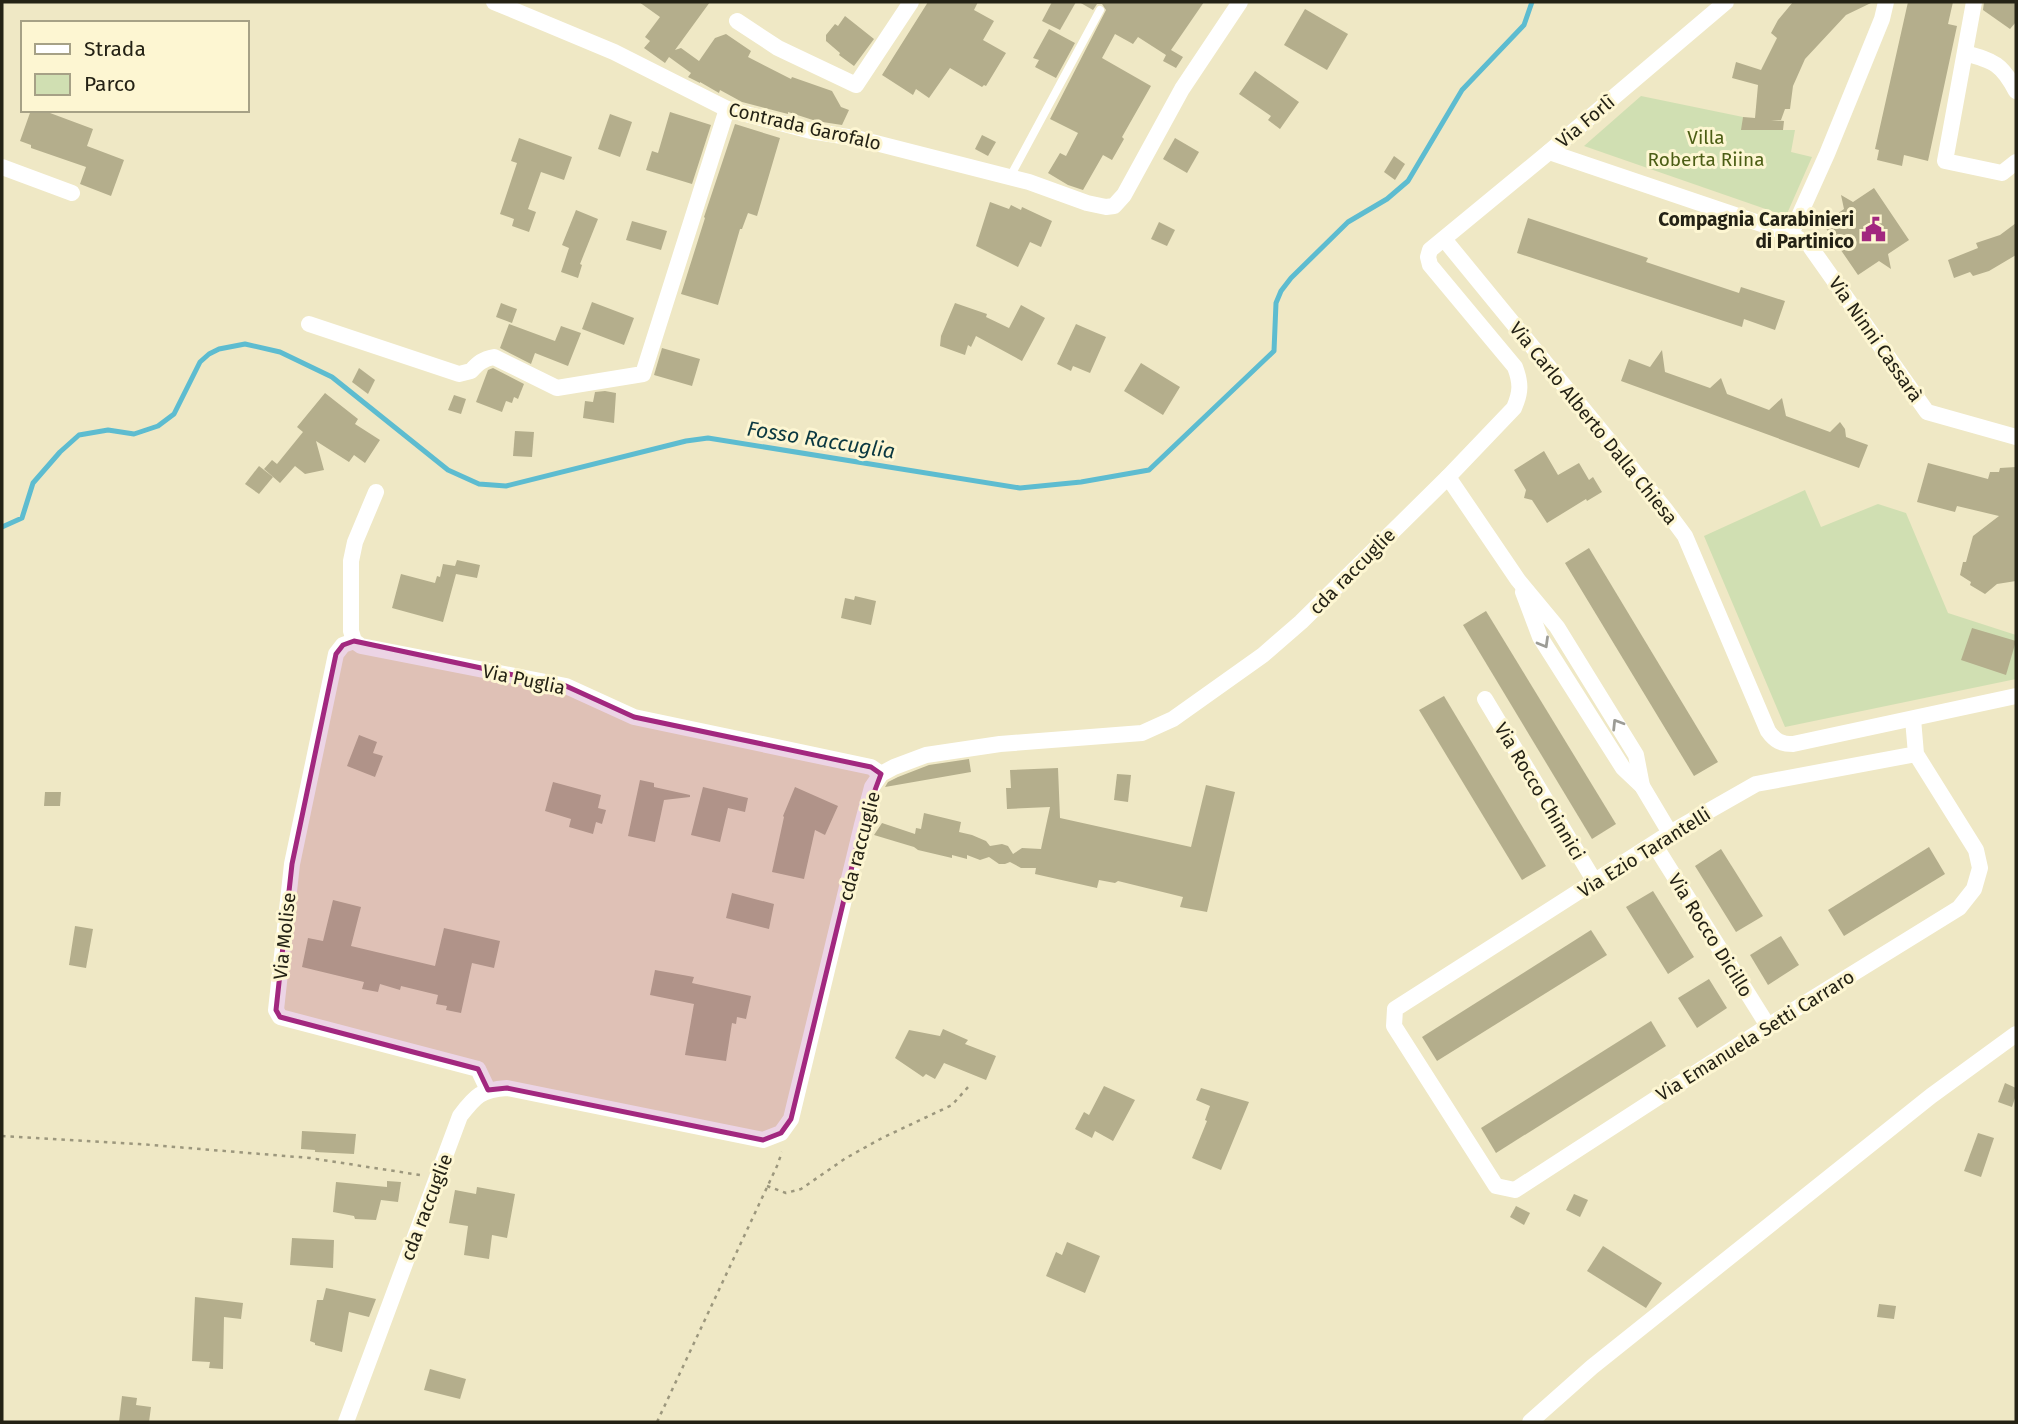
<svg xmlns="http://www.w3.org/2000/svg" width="2018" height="1424" viewBox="0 0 2018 1424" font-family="'Fira Sans',sans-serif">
<rect width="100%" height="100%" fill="#efe8c5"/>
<!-- green -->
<g fill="#d0dfb2">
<path d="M1641 96 1743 117 1742 130H1795L1791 152 1812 157 1786 216 1584 146Z"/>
<path d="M1805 490 1821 527 1878 504 1906 513 1948 613 2016 635V679L1785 727 1704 536Z"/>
</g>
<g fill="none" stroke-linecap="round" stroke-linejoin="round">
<!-- stream -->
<path stroke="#5dbcd0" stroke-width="5" d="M2 527 22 518 33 483 60 452 79 435 108 430 134 434 158 426 174 414 200 362 209 354 219 349 245 344 280 352 332 377 448 470 479 484 506 486 686 441 708 438 1020 488 1081 482 1149 470 1274 351 1276 303 1281 291 1291 278 1348 222 1387 199 1408 181 1462 90 1524 25 1532 2"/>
</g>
<!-- building -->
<g fill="#b4ae8c">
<path d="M639 2H710L675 50 681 48 699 61 715 38 726 34 751 51 748 57 791 79 792 77 832 91 841 107 849 110 842 125 816 121 788 112V114L742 102 720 90 719 93 700 82V83L688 77 691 73 669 57 665 63 644 48 650 41 645 37 660 17Z"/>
<path d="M928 2H978L974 10 994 21 983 40 1006 53 986 86 984 85 982 87 950 68 929 98 916 89 913 95 882 75Z"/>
<path d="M1052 2H1076L1060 30 1042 21Z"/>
<path d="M1079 2H1204L1171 50 1183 57 1176 68 1163 61 1166 55 1138 37 1133 44 1115 34 1102 58 1151 86 1122 137 1124 139 1112 160 1103 155 1083 190 1068 185 1048 173 1060 153 1066 156 1078 133 1050 119 1106 10 1102 4H1097L1093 10Z"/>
<path d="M1793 2H1873L1846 15 1805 59 1793 86 1790 109H1785L1781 120H1771L1784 121 1783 130H1741L1743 117 1755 118 1758 85 1732 78 1736 62 1761 70 1777 38 1771 33 1778 20Z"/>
<path d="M1908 2H1953L1948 24 1957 26 1928 161 1904 155 1902 166 1877 160 1879 150 1875 149Z"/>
<path d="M1984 2H2016V22L2010 29 1983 10Z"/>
<path d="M1305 9 1348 34 1327 70 1284 45Z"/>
<path d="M845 16 874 39 854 66 839 55 840 53 826 41V35L835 24 838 26Z"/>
<path d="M1049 29 1075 43 1056 78 1035 67 1039 60 1033 58Z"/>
<path d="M1255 71 1299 102 1280 129 1268 120 1271 116 1239 94Z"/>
<path d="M31 110H42L93 129 87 146 124 160 111 196 80 184 86 167 31 148V145L20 141Z"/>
<path d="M670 112 711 125 692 184 646 170 652 151 658 153Z"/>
<path d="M610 114 632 122 620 157 598 149Z"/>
<path d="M735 124 780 138 757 216 748 213 742 229H740L718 305 681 294 705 218 704 217Z"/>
<path d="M982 135 996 142 988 156 975 149Z"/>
<path d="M519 138 572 157 564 180 541 172 528 209 536 212 529 232 512 226 514 219 500 214 517 163 511 161Z"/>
<path d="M1175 138 1199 152 1187 173 1163 159Z"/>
<path d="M1394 156 1405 164 1395 180 1384 172Z"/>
<path d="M1874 188 1909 240 1888 254 1891 269 1879 261 1858 275 1823 224 1844 209 1841 195 1853 202Z"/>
<path d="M990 202 1009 209 1011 205 1021 210 1022 207 1052 221 1041 247 1030 242 1018 267 976 246Z"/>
<path d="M576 210 598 219 580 264 582 265 578 278 561 272 569 248 562 245Z"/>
<path d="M1528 218 1648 258 1646 262 1739 293 1741 287 1785 301 1775 330 1744 319 1742 327 1517 253Z"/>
<path d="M632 221 667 231 661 250 626 240Z"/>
<path d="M1159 222 1175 230 1167 246 1151 239Z"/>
<path d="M2016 223V255L1989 271 1973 276 1970 272 1954 278 1948 260 1978 248 1976 243 2000 235Z"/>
<path d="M592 302 634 318 624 345 582 329Z"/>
<path d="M501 303 517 309 512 323 496 317Z"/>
<path d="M955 303 987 314 986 317 1009 328 1021 305 1045 318 1022 361 976 336 971 347 968 345 965 355 940 346 941 336Z"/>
<path d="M509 324 555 341 561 326 581 333 568 366 535 353 531 364 500 348Z"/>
<path d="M1076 324 1106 337 1090 373 1073 366 1071 371 1057 364Z"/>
<path d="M662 348 700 359 692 386 654 375Z"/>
<path d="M1662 350 1665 372 1710 388 1721 378 1727 394 1769 410 1782 398 1786 416 1830 432 1840 422 1845 429 1846 437 1868 445 1859 468 1621 381 1629 359 1650 367Z"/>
<path d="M1141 363 1180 387 1163 415 1124 391Z"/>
<path d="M359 368 375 380 368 394 352 382Z"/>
<path d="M493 368 524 384 518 399 514 397 512 403 506 401 502 412 476 402 488 370Z"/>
<path d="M605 391 616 393 614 423 583 418 585 401 593 402 595 392Z"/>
<path d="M325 393 358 419 355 424 380 440 365 463 354 455 349 462 316 441 324 470 305 474 295 466 280 483 264 469 272 460 277 464 303 432 297 427Z"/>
<path d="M454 395 466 399 461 414 448 410Z"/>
<path d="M515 431 534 432 532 457 513 456Z"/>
<path d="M1544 451 1558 475 1579 463 1589 480 1593 477 1602 492 1587 501 1586 499 1547 523 1532 500 1524 498 1526 490 1514 470Z"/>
<path d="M1928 463 1988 479 1990 472H1999L2000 468 2016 467V581L1997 584 1985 594 1970 585 1971 582 1960 575 1963 562H1966L1973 536 1999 516 1957 506 1955 512 1917 502Z"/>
<path d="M259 466 273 477 259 494 245 484Z"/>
<path d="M1589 548 1718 762 1694 776 1565 563Z"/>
<path d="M457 560 480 565 477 578 456 574 443 622 392 608 401 574 435 583 437 576 440 577 443 564 455 566Z"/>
<path d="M855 596 876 601 871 625 841 618 845 598 854 600Z"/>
<path d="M1486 611 1616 824 1592 839 1463 625Z"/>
<path d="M1972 628 2016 641 2006 675 1961 660Z"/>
<path d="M1444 696 1546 866 1522 880 1419 710Z"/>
<path d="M359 735 377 742 373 753 383 756 375 777 347 766Z"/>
<path d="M969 759 971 772 885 787 888 782 898 777 929 765Z"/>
<path d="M1058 768 1060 818 1191 847 1206 785 1235 792 1207 912 1180 907 1183 897 1118 881 1115 883 1099 880 1097 888 1035 874 1036 868H1021L1010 862 1005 864H999L989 857 980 860 967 855V859L952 855V858L918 850 914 847 874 835 882 823 915 834 916 828 921 829 924 813 961 822 959 832 972 835 986 841 990 846 1002 844 1008 846 1013 854 1022 848 1041 849 1050 807 1007 809 1006 788H1011L1010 770Z"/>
<path d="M1117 774 1131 775 1128 802 1114 800Z"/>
<path d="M640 780 654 783V787L690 795V797L664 800 655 842 628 836Z"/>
<path d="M553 782 601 795 598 808 606 810 602 824 596 822 593 834 569 827 571 819 545 811Z"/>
<path d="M703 787 748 798 745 812 728 808 720 842 691 835Z"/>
<path d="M795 787 838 806 825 835 815 830 804 879 772 872 784 817 783 816Z"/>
<path d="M45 792H61L60 806H44Z"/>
<path d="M1929 847 1945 874 1844 936 1828 910Z"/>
<path d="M1721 849 1763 916 1736 932 1695 866Z"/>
<path d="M1653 891 1694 957 1668 974 1626 907Z"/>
<path d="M732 893 774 904 769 929 726 918Z"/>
<path d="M333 900 361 907 351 946 435 966 444 928 500 941 494 968 472 963 461 1013 446 1010 447 1006 436 1004 438 995 401 986 400 990 380 984 378 992 362 989 364 982 302 967 308 938 323 941Z"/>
<path d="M75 926 93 929 86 968 69 965Z"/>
<path d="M1591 930 1607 955 1437 1061 1422 1037Z"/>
<path d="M1781 936 1799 965 1768 985 1750 955Z"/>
<path d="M655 970 694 977 692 983 751 996 746 1019 737 1017 736 1024 732 1023 726 1061 685 1055 694 1004 650 995Z"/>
<path d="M1709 979 1727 1008 1697 1028 1678 998Z"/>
<path d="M1651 1021 1666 1046 1496 1153 1481 1128Z"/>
<path d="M943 1029 968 1040 965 1044 996 1056 986 1080 944 1063 935 1079 926 1074 923 1077 895 1058 909 1030 940 1036Z"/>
<path d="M2005 1083 2016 1088V1095L2012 1107 1998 1102Z"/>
<path d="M1104 1086 1135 1100 1113 1141 1095 1131 1092 1138 1075 1129 1084 1112 1089 1115Z"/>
<path d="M1201 1088 1249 1102 1221 1170 1192 1158 1207 1121 1205 1120 1210 1106 1196 1100Z"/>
<path d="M302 1131 356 1134 354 1154 315 1152V1150L301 1149Z"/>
<path d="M1978 1133 1994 1138 1981 1177 1964 1171Z"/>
<path d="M387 1181 401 1182 398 1202 381 1200 376 1220 355 1219 354 1216 333 1212 336 1182 387 1187Z"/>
<path d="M477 1187 515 1194 507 1238 492 1235 489 1259 464 1255 468 1226 449 1223 455 1190 476 1194Z"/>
<path d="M1574 1194 1588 1200 1580 1217 1566 1210Z"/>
<path d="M1516 1206 1530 1213 1524 1225 1510 1217Z"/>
<path d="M292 1238 334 1240 333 1268 290 1265Z"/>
<path d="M1067 1242 1100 1256 1085 1293 1046 1276 1056 1252 1062 1255Z"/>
<path d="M1603 1246 1662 1283 1646 1308 1587 1271Z"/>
<path d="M326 1288 376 1299 369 1317 349 1312 342 1352 315 1345V1343L310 1341 317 1300H323Z"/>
<path d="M195 1297 243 1303 241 1319 224 1317 223 1369 209 1368 210 1362 192 1361Z"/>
<path d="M1879 1304 1896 1306 1894 1319 1877 1317Z"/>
<path d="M430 1369 466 1379 460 1399 424 1390Z"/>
<path d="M122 1396 137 1398 136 1405 151 1407 149 1422H119Z"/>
</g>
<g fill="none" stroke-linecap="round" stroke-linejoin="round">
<!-- path -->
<g stroke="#9c977d" stroke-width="2.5" stroke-dasharray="3.5 5" stroke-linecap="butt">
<path d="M2 1136 139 1144 310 1158 420 1175"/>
<path d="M767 1186 786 1193 801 1189 846 1158 882 1138 952 1105 969 1086"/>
<path d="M657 1422 777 1166 782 1152"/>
</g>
<!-- service -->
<path stroke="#fff" stroke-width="8" d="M1010 177 1100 10"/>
<!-- minor -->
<g stroke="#fff" stroke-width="16">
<path d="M494 2 614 52 727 109 811 131 860 139 1029 182 1087 203 1106 207 1114 206 1124 195 1182 89 1240 2"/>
<path d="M1974 2 1945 161 2002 173 2016 162"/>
<path d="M737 21 778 48 856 85 911 2"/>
<path d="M1965 53C1994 61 2002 64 2016 91"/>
<path d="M1549 152 1791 234 1809 245 1927 412 2016 437"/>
<path d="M2 167 72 193"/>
<path d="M1791 234 1827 154 1882 19 1886 2"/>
<path d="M1444 239 1665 509 1685 536 1768 731C1775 741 1781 744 1793 744L2016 696"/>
<path d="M309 324 459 374 471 371C478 363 483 359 494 357L557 388 643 374 727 109"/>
<path d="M1448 477 1518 580 1557 627 1636 755 1642 786"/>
<path d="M376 492 355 542 351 561V631L354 641 361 646 566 686 634 717 871 767 881 774"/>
<path d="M1523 592 1540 637 1623 768 1642 786 1670 833"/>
<path d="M354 641 343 645 336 654 292 864 276 1010 280 1017 478 1069 488 1090"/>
<path d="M1485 699 1595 882"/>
<path d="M1913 719 1916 754 1976 850 1980 868 1974 889 1959 908 1768 1026 1515 1190 1496 1186 1394 1026 1395 1009 1670 833 1756 784 1916 754"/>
<path d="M1654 844 1768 1026"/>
<path d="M346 1422 460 1116C476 1095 481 1090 507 1088L763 1140 781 1133 791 1119 862 825 872 787 881 774 894 767 926 755 1000 744 1142 733 1173 719 1263 655 1301 622 1448 477 1514 408C1521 392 1521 383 1515 367L1430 265 1428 257 1430 250 1549 152 1726 2"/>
<path d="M1530 1422 1592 1367 1931 1096 2016 1034"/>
</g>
</g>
<!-- one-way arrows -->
<defs><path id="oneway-chevron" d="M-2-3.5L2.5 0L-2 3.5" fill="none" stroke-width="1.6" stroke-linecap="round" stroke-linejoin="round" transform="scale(1.75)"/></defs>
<g stroke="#9c9c96">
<use href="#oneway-chevron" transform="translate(1544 643) rotate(60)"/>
<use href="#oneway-chevron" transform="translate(1617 724) rotate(-122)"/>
</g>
<!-- marked area -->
<path fill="#a2287f" fill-opacity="0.2" stroke="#a2287f" stroke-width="5" stroke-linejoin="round" d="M354 641 566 686 634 717 871 767 881 774 862 825 791 1119 781 1133 763 1140 507 1088 488 1090 478 1069 280 1017 276 1010 292 864 336 654 343 645Z"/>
<!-- icons -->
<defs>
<symbol id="civic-bare" viewBox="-9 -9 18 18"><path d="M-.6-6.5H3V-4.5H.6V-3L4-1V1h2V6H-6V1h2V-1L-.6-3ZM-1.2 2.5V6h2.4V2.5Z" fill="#a2287f" stroke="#fdf6d2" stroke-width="2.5" paint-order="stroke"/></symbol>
</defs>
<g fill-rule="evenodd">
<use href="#civic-bare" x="1856" y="212" width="35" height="35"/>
</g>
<g text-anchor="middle" stroke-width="6" stroke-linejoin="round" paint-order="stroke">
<!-- street labels -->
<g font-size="19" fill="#242215" stroke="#fdf6d2">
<text transform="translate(1585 121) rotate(-40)" y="7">Via Forlì</text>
<text transform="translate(805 126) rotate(13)" y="7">Contrada Garofalo</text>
<text transform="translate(1876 339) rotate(55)" y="7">Via Ninni Cassarà</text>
<text transform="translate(1594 423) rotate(51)" y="7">Via Carlo Alberto Dalla Chiesa</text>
<text transform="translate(1352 571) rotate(-45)" y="7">cda raccuglie</text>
<text transform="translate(524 679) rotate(12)" y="7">Via Puglia</text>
<text transform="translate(1540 791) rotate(59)" y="7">Via Rocco Chinnici</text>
<text transform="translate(859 846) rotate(-75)" y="7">cda raccuglie</text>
<text transform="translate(1644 852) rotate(-32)" y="7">Via Ezio Tarantelli</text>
<text transform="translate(1711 935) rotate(58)" y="7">Via Rocco Dicillo</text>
<text transform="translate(284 936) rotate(-84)" y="7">Via Molise</text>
<text transform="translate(1755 1035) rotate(-32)" y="7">Via Emanuela Setti Carraro</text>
<text transform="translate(426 1207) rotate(-69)" y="7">cda raccuglie</text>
</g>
<!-- park labels -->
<g font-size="19" fill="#4c5e15" stroke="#fdf6d2">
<text x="1706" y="144">Villa<tspan x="1706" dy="22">Roberta Riina</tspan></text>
</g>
<!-- poi labels -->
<g font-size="19" font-weight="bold" fill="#242215" stroke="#fdf6d2" text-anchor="end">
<text x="1854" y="226">Compagnia Carabinieri<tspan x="1854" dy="22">di Partinico</tspan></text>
</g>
<!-- water labels -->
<g font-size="21" font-style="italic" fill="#0a3841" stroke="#fdf6d2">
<text transform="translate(821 440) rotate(9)" y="7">Fosso Raccuglia</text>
</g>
</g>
<!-- border -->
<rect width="2018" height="1424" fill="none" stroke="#242215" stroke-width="7"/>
<!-- legend -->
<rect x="21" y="21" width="228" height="91" fill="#fdf6d2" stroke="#a6a186" stroke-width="2"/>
<rect x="35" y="44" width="35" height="10" fill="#ffffff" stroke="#a6a186" stroke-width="2"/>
<text x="84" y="56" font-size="21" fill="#242215">Strada</text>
<rect x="35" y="74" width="35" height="21" fill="#d0dfb2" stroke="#a6a186" stroke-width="2"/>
<text x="84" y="91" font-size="21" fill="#242215">Parco</text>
</svg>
